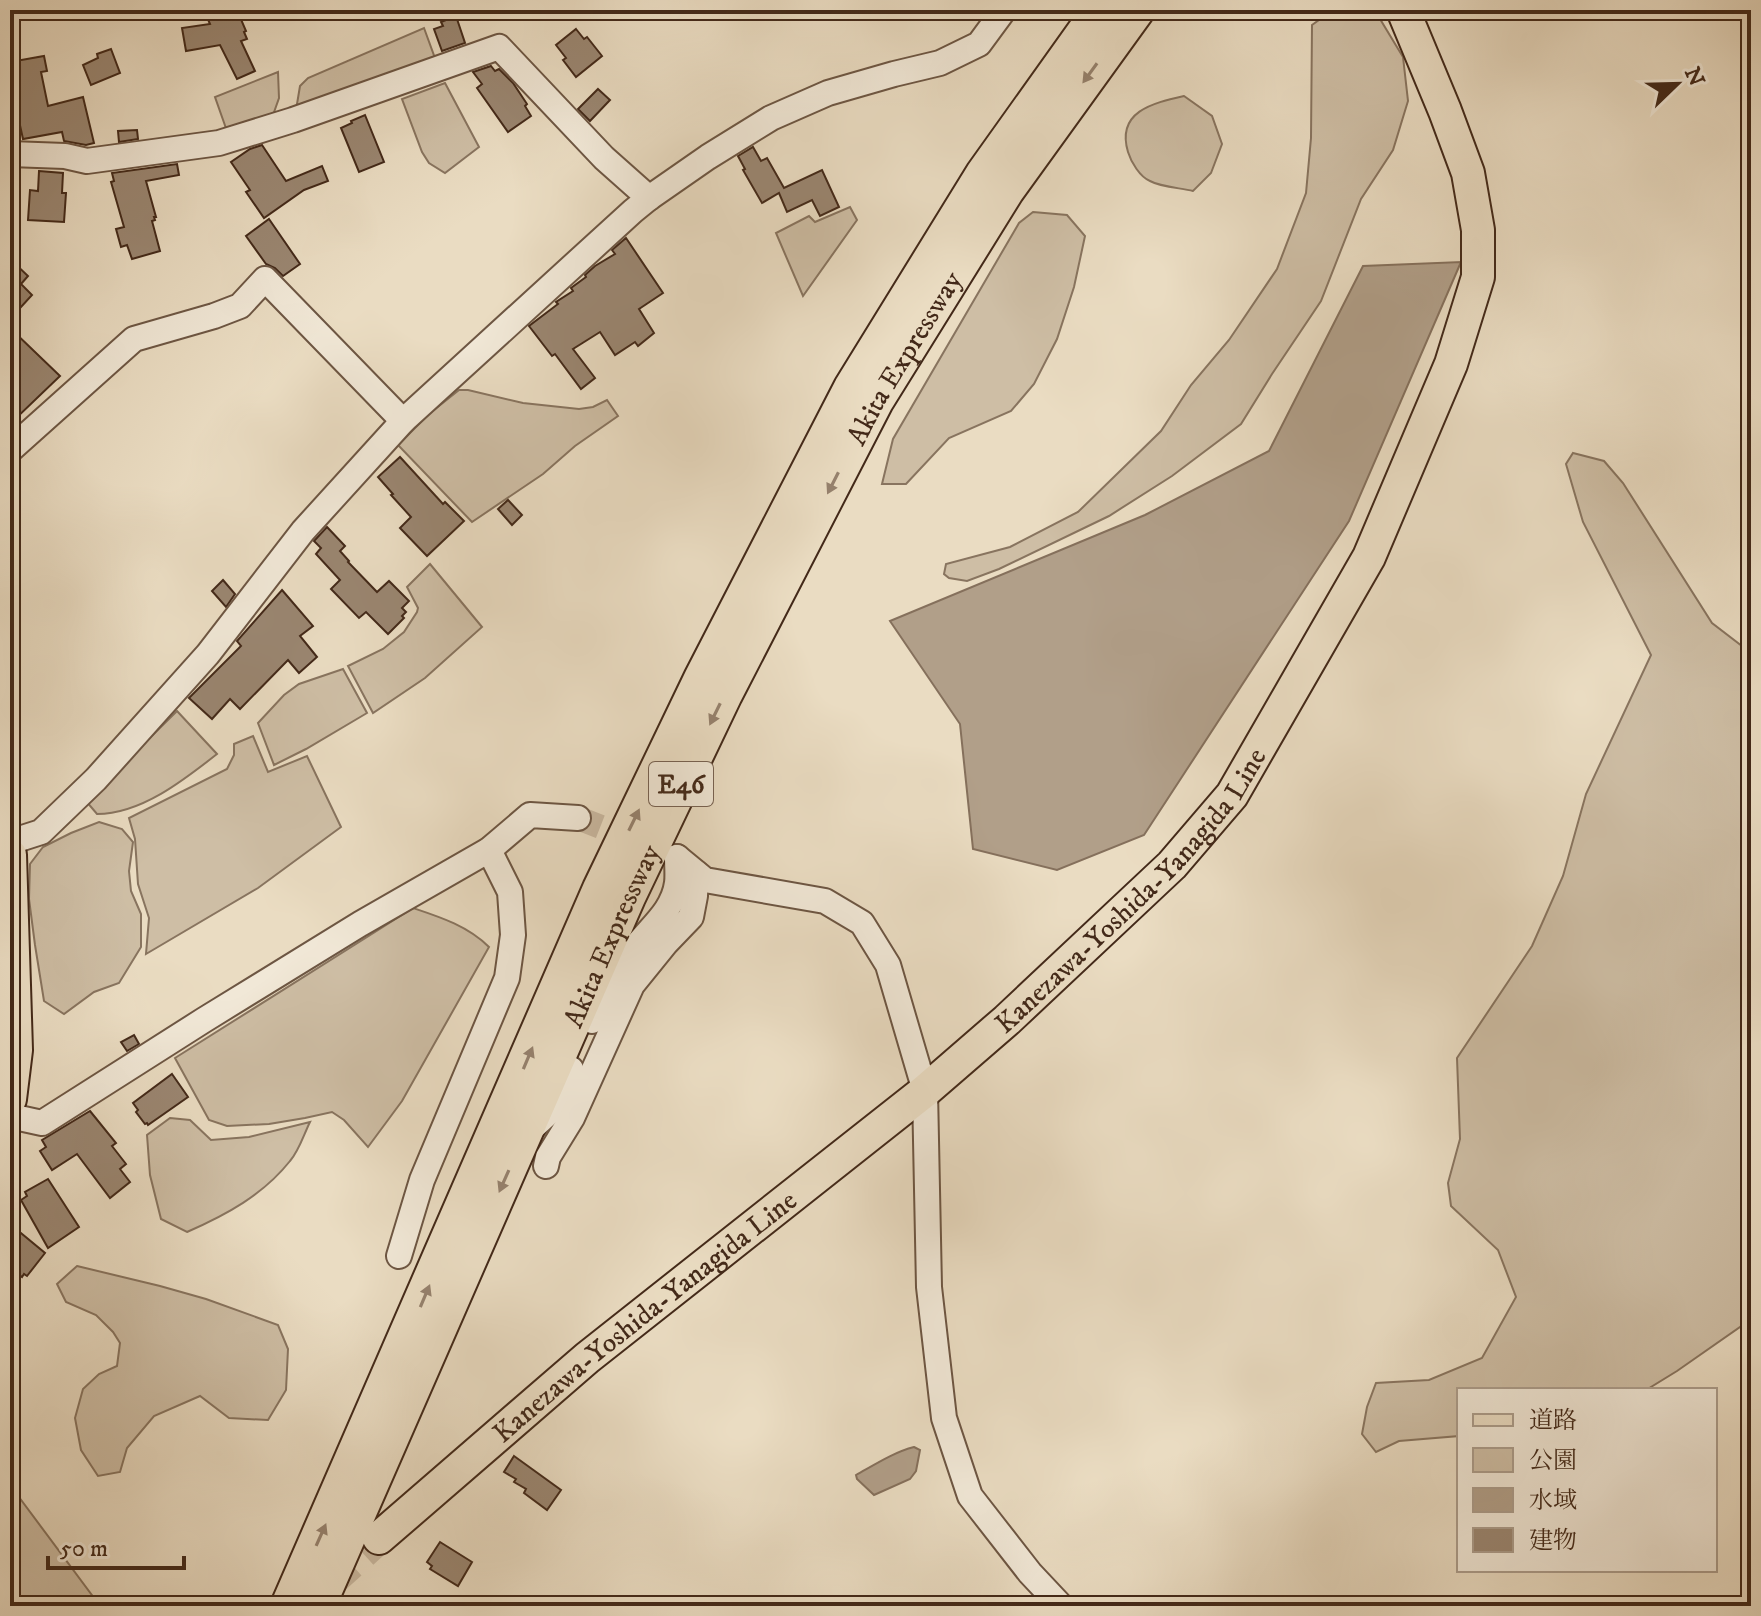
<svg xmlns="http://www.w3.org/2000/svg" width="1761" height="1616" viewBox="0 0 1761 1616" font-family="'IM FELL DW Pica','Noto Serif JP',serif">
<rect width="100%" height="100%" fill="#eadcc2"/>
<filter id="stains"><feTurbulence type="fractalNoise" baseFrequency=".0025" numOctaves="4"/><feColorMatrix values="0 0 0 0 .2 0 0 0 0 .09 0 0 0 0 .02 0 0 0 .5 -.17"/></filter>
<radialGradient id="worn" r=".72"><stop offset=".6" stop-color="#630" stop-opacity="0"/><stop offset="1" stop-color="#630" stop-opacity=".3"/></radialGradient>
<!-- green -->
<g fill="#cebea5" stroke="#88745f" stroke-width="2">
<path d="M1333 10H1368L1380 19 1403 57 1408 101 1393 150 1361 199 1321 301 1272 374 1241 424 1172 476 1109 516 999 569 967 581 949 578 944 574 946 564 1010 547 1078 512 1161 431 1191 385 1229 340 1277 269 1306 193 1311 138 1312 25Z"/>
<path d="M424 28 436 61 296 110 300 86 308 78Z"/>
<path d="M278 72 279 98 273 115 228 134 215 97Z"/>
<path d="M445 83 479 147 445 173 429 163 422 152 402 99Z"/>
<path d="M1184 96 1212 116 1222 144 1211 173 1193 191C1181 188 1161 187 1150 181 1140 177 1131 162 1128 152 1116 112 1152 103 1184 96Z"/>
<path d="M850 207 857 220 803 296 776 233 809 216 815 222Z"/>
<path d="M1033 212 1067 215 1085 236 1074 287 1057 339 1034 384 1011 411 949 438 906 484H882L893 439 1019 223Z"/>
<path d="M459 390H468L523 403 579 409 593 407 607 400 618 416 575 446 543 474 472 522 398 445 429 414Z"/>
<path d="M1573 453 1604 461 1623 483 1712 623 1751 653V1322L1743 1325 1677 1371 1646 1390H1459V1436L1399 1441 1376 1452 1362 1434 1367 1407 1376 1383 1429 1380 1482 1358 1516 1297 1498 1250 1451 1206 1448 1183 1460 1139 1457 1058 1532 946 1563 876 1586 794 1651 655 1583 522 1566 464Z"/>
<path d="M430 564 482 627 425 678 373 713 348 666 383 649 404 632 417 612 418 608 407 587Z"/>
<path d="M343 669 367 713 306 749 274 765 258 723 284 695 299 684Z"/>
<path d="M177 711 217 754C184 780 141 814 97 814L86 801Z"/>
<path d="M253 736 268 772 307 756 341 827 258 888 146 954 149 918 138 884 135 839 129 818 227 769 234 755V744Z"/>
<path d="M99 822 122 829 133 842 129 871 131 891 141 914V947L119 983 94 992 64 1014 44 1001 35 945 29 899 30 864 43 847 71 833Z"/>
<path d="M413 908C440 917 468 926 489 947L402 1101 368 1147 344 1120 332 1112 305 1118 269 1124 227 1126 209 1120 175 1058Z"/>
<path d="M170 1118 190 1120 211 1140 249 1137 310 1122C304 1134 299 1151 290 1161 263 1195 226 1215 187 1232L161 1219 150 1175 147 1135Z"/>
<path d="M77 1266 160 1286 206 1299 278 1325 288 1349 286 1390 268 1420 229 1418 200 1396 154 1416 127 1448 120 1472 98 1476 81 1450 75 1418 83 1389 99 1374 117 1366 120 1343 113 1332 96 1315 66 1302 57 1284Z"/>
<path d="M10 1485 100 1606H10Z"/>
</g>
<!-- water -->
<g fill="#b19f89" stroke="#85705c" stroke-width="2">
<path d="M1461 262 1349 521 1144 835 1057 870 973 849 960 724 890 621 1145 515 1269 451 1363 266Z"/>
<path d="M914 1447 920 1450 916 1471 910 1479 874 1495 857 1479 856 1475C874 1465 894 1452 914 1447Z"/>
</g>
<!-- building -->
<g fill="#9a8671" stroke="#432919" stroke-width="2">
<path d="M204 10H237L246 31 244 32 247 39 241 41 255 71 237 79 220 45 186 51 182 28 210 24Z"/>
<path d="M456 16 465 43 442 51 434 29 443 26 441 22Z"/>
<path d="M576 29 584 39 587 37 602 56 576 77 563 60 566 58 556 45Z"/>
<path d="M111 49 120 73 91 85 83 65 98 58 97 54Z"/>
<path d="M44 56 47 71 41 72 48 106 83 97 94 143 86 145 64 141 62 132 23 139 12 89 15 88 10 62Z"/>
<path d="M491 66 495 71 499 69 513 83 527 104 525 106 531 116 508 132 477 88 482 84 473 72Z"/>
<path d="M598 89 610 100 590 121 578 109Z"/>
<path d="M365 115 384 162 359 172 341 128 352 123 351 121Z"/>
<path d="M137 130 138 139 119 142 118 131Z"/>
<path d="M262 145 286 181 322 166 328 181 304 190 264 218 246 192 250 190 231 162 250 149Z"/>
<path d="M753 147 761 161 767 158 784 188 822 170 839 207 820 216 812 200 787 212 779 193 762 203 743 170 745 169 738 156Z"/>
<path d="M177 164 179 175 146 181 156 217H154L155 220 152 221 160 251 132 259 127 245 121 247 116 229 124 227 111 182 114 181 112 173Z"/>
<path d="M39 171 63 173 62 193H66L64 222 28 220 30 190 38 191Z"/>
<path d="M269 219 300 264 283 276 275 268 266 264 246 236Z"/>
<path d="M626 238 663 293 639 309 654 333 638 346 635 342 615 355 600 332 573 349 595 378 581 389 555 354 552 356 529 326 558 304 556 302 573 291 571 288 586 277 585 275 595 266 615 254 612 250Z"/>
<path d="M10 259 28 276 21 284 32 295 10 319Z"/>
<path d="M10 328 60 376 10 424Z"/>
<path d="M400 457 443 504 445 502 464 521 427 556 400 528 411 517 391 495 393 494 378 477Z"/>
<path d="M508 500 522 515 512 525 498 509Z"/>
<path d="M327 527 345 546 340 551 349 561 348 562 377 592 389 581 409 601 402 608 406 612 402 616 404 618 388 634 366 612 359 618 331 589 340 580 316 554 321 548 314 541Z"/>
<path d="M223 580 235 594 226 607 212 591Z"/>
<path d="M282 590 313 626 300 636 317 657 299 673 288 660 240 709 230 699 212 719 189 698 241 646 237 641Z"/>
<path d="M134 1035 139 1044 127 1051 121 1042Z"/>
<path d="M172 1074 188 1097 148 1125 147 1123 145 1124 136 1112 138 1110 133 1103Z"/>
<path d="M90 1111 116 1143 112 1146 126 1164 120 1169 130 1182 110 1198 77 1154 52 1170 40 1151 46 1147 42 1140Z"/>
<path d="M48 1179 79 1227 48 1248 21 1200 27 1196 25 1192Z"/>
<path d="M10 1224 45 1253 27 1276 24 1274 22 1277 10 1268Z"/>
<path d="M514 1456 561 1490 547 1510 524 1493 526 1489 514 1482 516 1479 504 1472Z"/>
<path d="M440 1542 472 1562 458 1586 430 1569 432 1566 427 1562Z"/>
</g>
<g fill="none" stroke-linecap="round" stroke-linejoin="round">
<!-- minor-tunnel -->
<path stroke="#c9b8a0" stroke-width="24" stroke-dasharray="24 12" stroke-linecap="butt" d="M578 818 639 842"/>
<!-- major-tunnel -->
<path stroke="#c9b8a0" stroke-width="32" stroke-dasharray="32 16" stroke-linecap="butt" d="M327 1585 379 1538"/>
<defs>
<g id="minor">
<path d="M10 154 65 156 87 161 219 143 293 120 499 47 604 158 649 198"/>
<path d="M10 450 134 339 214 316 240 306 265 279 403 421"/>
<path d="M10 842 41 832 96 779 208 654 303 531 403 421 633 211 649 198 708 157 771 118 828 93 894 74 940 63 979 44 1004 10"/>
<path d="M677 857 705 880 825 901 862 923 888 965 925 1091 929 1287 944 1418 970 1496 1030 1573 1061 1606"/>
<path d="M592 1021C603 995 617 973 633 950 649 928 673 912 677 883 678 875 677 865 677 857"/>
<path d="M10 1116 42 1123 204 1020 360 924 489 850 530 815 578 818"/>
<path d="M530 1130 554 1108 571 1069"/>
<path d="M546 1166 548 1157 572 1118 632 985 666 943 691 917 695 896 696 873"/>
<path d="M399 1256 422 1180 507 978 513 935 510 892 489 850"/>
</g>
<g id="major">
<path d="M10 855 16 1050 10 1099"/>
<path id="s1" d="M379 1538 587 1358 925 1091 1007 1020 1172 865 1232 795 1369 557 1451 364 1478 277V230L1468 173 1445 111 1403 10"/>
</g>
<g id="highway">
<path d="M289 1606 601 889 702 679 852 388 984 174 1101 10"/>
<path id="s2" d="M317 1606 627 897 724 694 875 401 1006 190 1136 10"/>
</g>
</defs>
<!-- minor casing -->
<use href="#minor" stroke="#6d5643" stroke-width="28"/>
<!-- major casing -->
<use href="#major" stroke="#432919" stroke-width="36"/>
<!-- highway casing -->
<use href="#highway" stroke="#432919" stroke-width="40"/>
<!-- minor -->
<use href="#minor" stroke="#f1e8d7" stroke-width="24"/>
<!-- major -->
<use href="#major" stroke="#eadcc2" stroke-width="32"/>
<!-- highway -->
<use href="#highway" stroke="#eadcc2" stroke-width="36"/>
</g>
<!-- one-way arrows -->
<defs><path id="oneway-solid" d="M-6-.8H1V-3.2L6.5 0L1 3.2V.8H-6Z" transform="scale(2)"/></defs>
<g fill="#96826e">
<use href="#oneway-solid" transform="translate(1090 73) rotate(126)"/>
<use href="#oneway-solid" transform="translate(833 483) rotate(117)"/>
<use href="#oneway-solid" transform="translate(715 714) rotate(116)"/>
<use href="#oneway-solid" transform="translate(634 820) rotate(-64)"/>
<use href="#oneway-solid" transform="translate(528 1058) rotate(-67)"/>
<use href="#oneway-solid" transform="translate(504 1181) rotate(114)"/>
<use href="#oneway-solid" transform="translate(425 1296) rotate(-67)"/>
<use href="#oneway-solid" transform="translate(321 1535) rotate(-66)"/>
</g>
<g text-anchor="middle" stroke-width="8" stroke-linejoin="round" paint-order="stroke">
<!-- shield labels -->
<rect fill="#f1e8d7" stroke="#776252" stroke-width="2" x="649" y="762" width="64" height="44" rx="6"/>
<g font-size="26" font-weight="bold" fill="#432919">
<text x="681" y="793">E46</text>
</g>
<!-- street labels -->
<g font-size="28" fill="#432919" stroke="#f1e8d7">
<text dy="10" stroke="none"><textPath href="#s2" startOffset="1380">Akita Expressway</textPath></text>
<text dy="10" stroke="none"><textPath href="#s1" startOffset="994">Kanezawa-Yoshida-Yanagida Line</textPath></text>
<text dy="10" stroke="none"><textPath href="#s2" startOffset="732">Akita Expressway</textPath></text>
<text dy="10" stroke="none"><textPath href="#s1" startOffset="346">Kanezawa-Yoshida-Yanagida Line</textPath></text>
</g>
</g>
<!-- margin -->
<rect width="1761" height="1616" fill="none" stroke="#eadcc2" stroke-width="40"/>
<rect x="12" y="12" width="1737" height="1592" fill="none" stroke="#432919" stroke-width="4"/>
<rect x="20" y="20" width="1721" height="1576" fill="none" stroke="#432919" stroke-width="2"/>
<!-- legend -->
<rect x="1457" y="1388" width="260" height="184" fill="#f1e8d7" stroke="#ab9c8b" stroke-width="2"/>
<rect x="1473" y="1414" width="40" height="12" fill="#eadcc2" stroke="#ab9c8b" stroke-width="2"/>
<text x="1529" y="1428" font-size="24" fill="#432919">道路</text>
<rect x="1473" y="1448" width="40" height="24" fill="#cebea5" stroke="#ab9c8b" stroke-width="2"/>
<text x="1529" y="1468" font-size="24" fill="#432919">公園</text>
<rect x="1473" y="1488" width="40" height="24" fill="#b19f89" stroke="#ab9c8b" stroke-width="2"/>
<text x="1529" y="1508" font-size="24" fill="#432919">水域</text>
<rect x="1473" y="1528" width="40" height="24" fill="#9a8671" stroke="#ab9c8b" stroke-width="2"/>
<text x="1529" y="1548" font-size="24" fill="#432919">建物</text>
<!-- north arrow -->
<g transform="translate(1677 84) rotate(67)" stroke="#f1e8d7" stroke-width="6" paint-order="stroke">
<path d="M0-6L14 30L0 20L-14 30Z" fill="#432919"/>
<text y="-12" font-size="22" font-weight="bold" text-anchor="middle" fill="#432919">N</text>
</g>
<!-- scale -->
<path d="M48 1556v12h136v-12" fill="none" stroke="#432919" stroke-width="4"/>
<text x="60" y="1556" font-size="24" fill="#432919" stroke="#f1e8d7" stroke-width="6" paint-order="stroke">50 m</text>
<rect width="100%" height="100%" filter="url(#stains)"/>
<rect width="100%" height="100%" fill="url(#worn)"/>
</svg>
